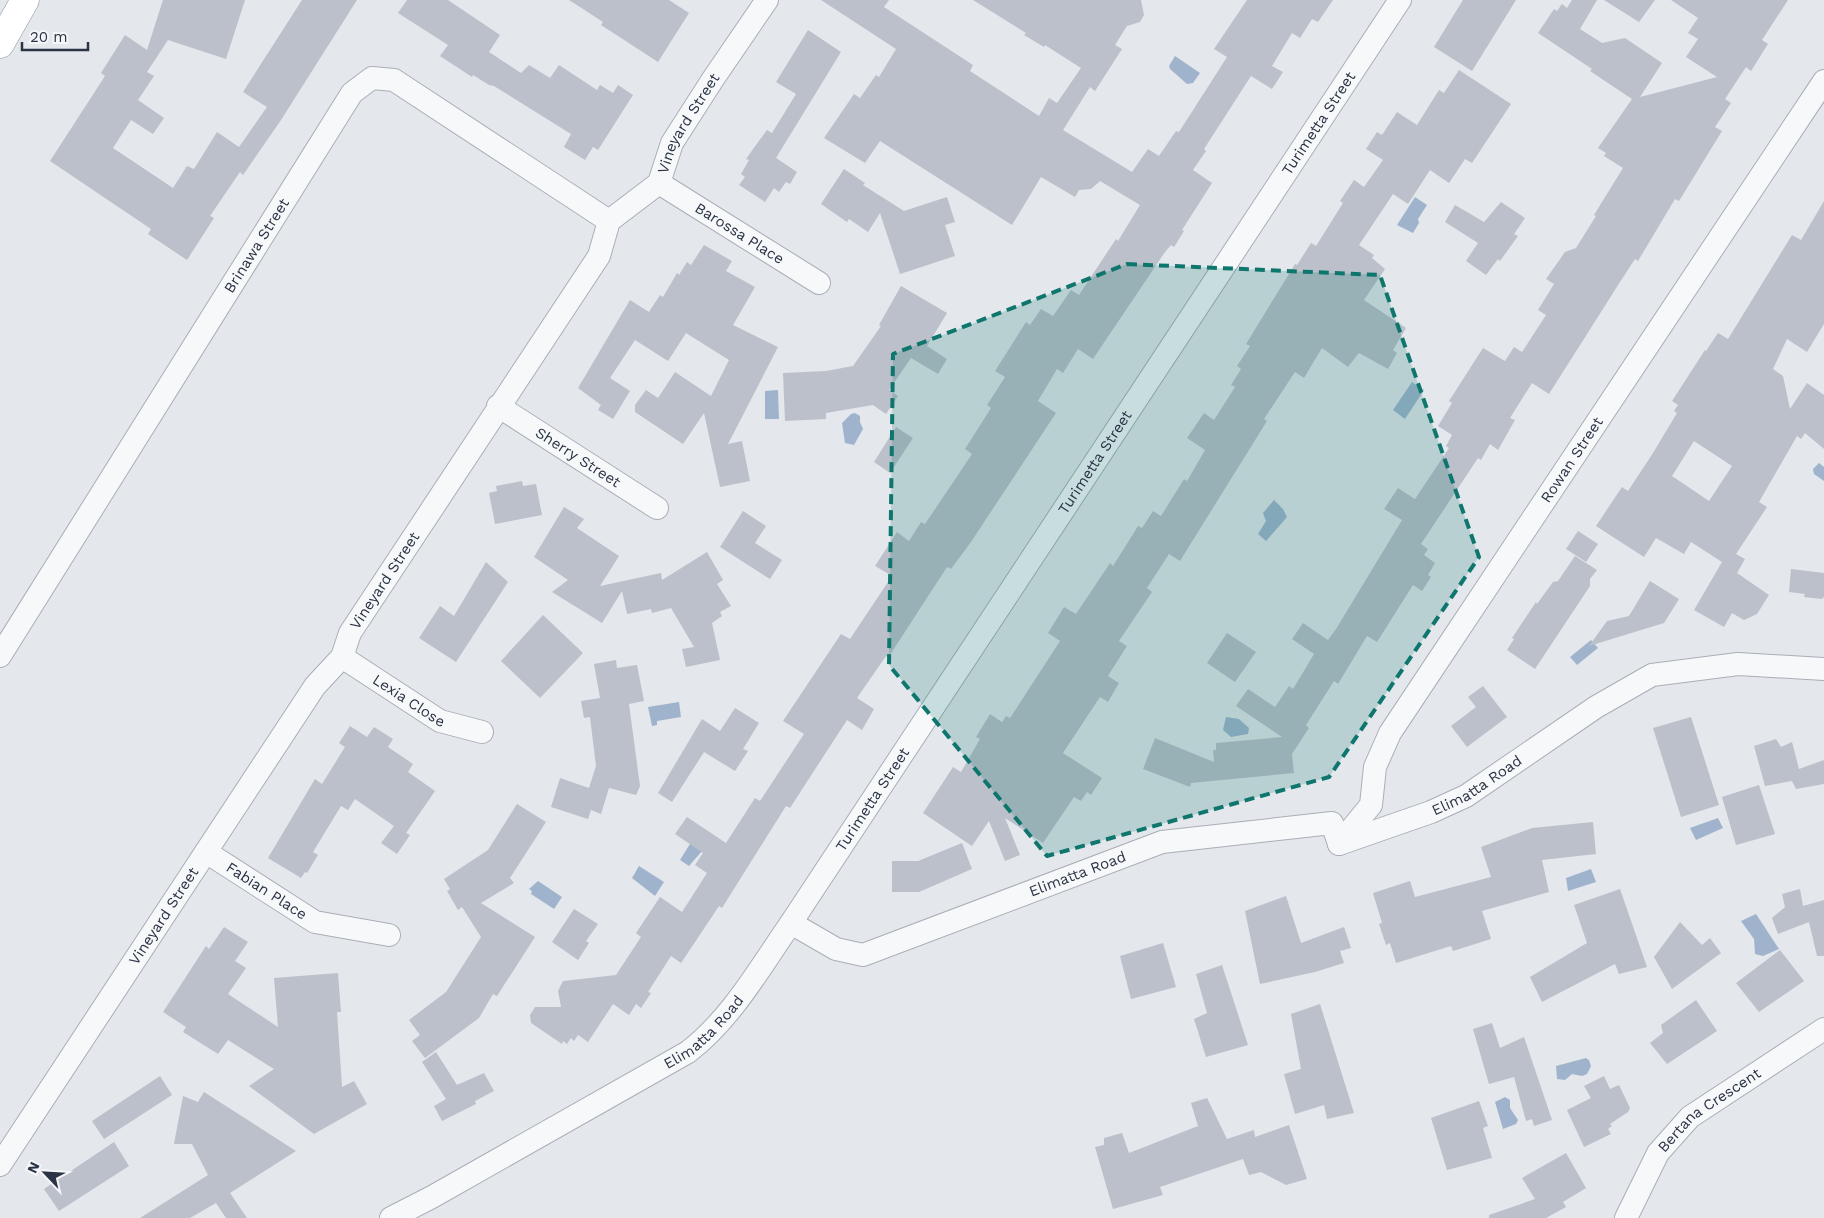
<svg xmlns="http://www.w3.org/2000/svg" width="1824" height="1218" viewBox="0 0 1824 1218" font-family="'Work Sans',sans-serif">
<rect width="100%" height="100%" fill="#e4e7ec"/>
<!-- water -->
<g fill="#9fb4cc">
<path d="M1175 56 1200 73 1193 83 1187 84 1170 69 1169 66Z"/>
<path d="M1415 197 1427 205 1418 219 1419 223 1413 233 1397 225Z"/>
<path d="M1412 382 1424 390 1405 419 1393 410Z"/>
<path d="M778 390 779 419H765V391Z"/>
<path d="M855 413 860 416V422L863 429 854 445 845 443 842 423 851 414Z"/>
<path d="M1819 463 1824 467V481L1814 474 1813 469Z"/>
<path d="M1274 500 1283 509 1287 517 1266 541 1258 534 1266 521 1263 513Z"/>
<path d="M1591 640 1598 648 1577 665 1570 657Z"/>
<path d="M679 702 681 717 657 721V725L652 726 648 707Z"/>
<path d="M1226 717 1239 719 1249 728 1248 734 1231 737 1223 730Z"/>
<path d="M1718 818 1723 828 1696 840 1690 828Z"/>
<path d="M698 831 702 851 689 866 680 860Z"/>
<path d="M639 866 664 882 655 896 632 878Z"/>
<path d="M1591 869 1596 882 1568 891 1566 878Z"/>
<path d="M538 881 562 897 554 909 531 894 532 891 529 889Z"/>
<path d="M1756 914 1779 949 1763 956 1755 954 1754 939 1741 921Z"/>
<path d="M1586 1058 1589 1060 1591 1066 1587 1074 1582 1076 1572 1074 1565 1080 1557 1079 1556 1066Z"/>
<path d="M1505 1097 1510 1100V1108L1518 1120 1516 1124 1503 1129 1495 1102Z"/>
</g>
<!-- building -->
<g fill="#bbc0ca" fill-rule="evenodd">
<path d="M163 0H245L226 59 168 40 147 72 154 76 138 100 164 118 153 134 131 120 113 148 173 188 187 166 194 169 217 132 239 147 267 107 243 92 302 0H357L281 120 243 175 240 172 210 216 214 218 187 260 148 234 151 229 50 161 105 76 101 73 125 35 147 50Z"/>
<path d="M407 0H448L500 35 489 52 521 73 529 65 550 78 559 65 597 90 600 85 613 93 618 85 633 95 598 150 593 147 585 160 564 147 571 134 494 86 489 85 473 75 472 77 440 56 448 45 398 13Z"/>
<path d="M569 0H669L689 13 658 62 601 25 603 22Z"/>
<path d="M821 0H889L884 7 973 65 970 71 1039 116 1049 98 1057 103 1081 68 1045 45 1044 47 1024 35 1026 33 973 0H1141L1144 15 1140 22 1127 26 1115 45 1122 49 1095 91 1090 87 1063 130 1132 172 1148 149 1159 156 1176 131 1179 132 1227 57 1214 49 1247 0H1333L1318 22 1312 19 1300 38 1292 33 1272 66 1283 72 1272 89 1251 76 1204 149 1206 151 1193 170 1212 183 1182 230 1184 231 1174 247 1171 245 1165 252 1093 359 1078 349 1063 373 1057 369 1038 401 1056 413 971 542 951 569 947 567 888 658 886 656 857 698 874 709 862 730 847 720 790 808 786 806 722 908 719 906 681 963 671 956 648 992 651 993 641 1008 636 1004 629 1015 613 1004 588 1042 578 1035 574 1041 571 1038 567 1044 563 1041 562 1044 531 1023 530 1015 535 1007H561L558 991 563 981 616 975 641 937 636 933 660 897 682 912 707 873 695 865 703 853 675 834 687 817 726 843 755 798 760 801 804 734 783 721 841 634 850 639 892 576 875 566 897 532 909 541 921 522 925 524 972 454 965 449 991 408 987 405 1005 377 995 371 1026 322 1030 325 1041 309 1053 316 1071 290 1079 295 1116 239 1118 241 1140 205 1100 181 1091 189 1079 190 1075 197 1041 177 1012 225 880 141 865 163 824 138 854 94 860 98 876 75 879 77 896 49Z"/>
<path d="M1463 0H1516L1472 71 1434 47Z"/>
<path d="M1572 0H1597L1580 29 1602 43 1625 38 1662 63 1640 97 1717 77 1686 57 1698 39 1688 33 1698 18 1671 0H1788L1762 40 1768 44 1751 71 1746 67 1725 99 1731 103 1715 127 1722 131 1679 201 1675 199 1638 261 1635 259 1620 282 1549 394 1532 383 1510 418 1515 420 1498 450 1490 444 1481 460 1478 458 1421 544 1428 549 1424 555 1435 563 1428 575 1431 577 1422 591 1413 585 1377 642 1367 636 1338 684 1334 681 1306 725 1309 728 1292 754 1294 773 1191 783 1190 787 1143 769 1155 738 1214 762 1213 750H1216V743L1282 737 1236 706 1248 689 1275 707 1289 686 1293 689 1314 654 1292 639 1303 623 1328 640 1336 629 1402 520 1384 509 1398 488 1415 499 1449 448 1446 446 1452 435 1438 426 1452 403 1449 401 1483 348 1505 361 1514 347 1522 352 1546 315 1538 310 1554 284 1546 279 1565 252 1576 248 1596 216 1594 215 1623 168 1604 156 1606 153 1598 148 1632 99 1590 71 1592 69 1538 33 1554 9 1557 11 1562 4 1567 8Z"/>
<path d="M1604 0H1655L1639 22Z"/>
<path d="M808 30 841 52 776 158 797 172 790 184 786 182 779 192 774 188 765 202 739 185 745 177 741 174 749 160 746 159 756 145 767 130 772 133 796 94 776 82Z"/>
<path d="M1459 70 1511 104 1472 163 1465 159 1449 183 1430 170 1408 204 1393 194 1359 245 1374 255 1372 258 1385 269 1364 300 1406 328 1393 350 1397 353 1388 369 1359 353 1348 367 1322 348 1304 378 1295 372 1264 419 1267 421 1180 561 1169 554 1147 588 1152 592 1119 641 1127 646 1108 676 1119 683 1108 702 1100 697 1063 753 1102 778 1091 795 1087 792 1081 801 1074 797 1043 843 1005 818 1020 855 1005 861 989 821 972 846 923 813 953 767 961 772 980 739 976 737 990 714 1002 722 1006 716 1010 718 1060 641 1048 633 1064 607 1076 614 1110 563 1113 566 1138 526 1142 528 1153 511 1161 516 1184 479 1187 481 1205 450 1187 438 1204 413 1214 420 1235 387 1231 385 1241 369 1237 366 1250 346 1246 344 1295 264 1297 265 1311 243 1316 246 1343 203 1340 201 1354 180 1364 187 1383 160 1366 149 1377 132 1382 135 1397 112 1417 125 1439 90 1444 93Z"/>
<path d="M844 169 865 183 863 185 904 211 947 197 955 222 945 225 955 256 900 274 880 213 868 232 849 219 847 222 821 204Z"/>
<path d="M1824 201V324L1807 352 1787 339 1773 369 1783 376 1790 409 1807 383 1824 395V449L1805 433 1801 439 1797 436 1759 502 1767 507 1736 554 1745 559 1737 573 1769 595 1757 614 1744 620 1732 613 1724 627 1694 610 1722 562 1691 542 1684 554 1656 538 1644 557 1596 526 1622 487 1628 491 1653 453 1677 413 1674 411 1678 405 1672 401 1705 350 1706 351 1718 333 1728 339 1792 235 1801 240ZM1694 441 1732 466 1709 501 1672 476Z"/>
<path d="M1501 202 1525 218 1514 234 1518 236 1500 261 1498 259 1486 275 1466 261 1478 243 1445 222 1455 205 1484 222Z"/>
<path d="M704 245 732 261 726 271 755 287 733 325 778 347 728 444 742 441 750 481 720 487 704 413 683 444 635 412V405L646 390 658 398 675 372 711 396 729 360 686 333 668 361 635 340 610 378 630 391 613 419 598 410 601 405 578 388 630 300 649 312 660 295 663 297 677 273 679 275 687 262 691 265Z"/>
<path d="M901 286 947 313 927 346 947 359 938 374 911 358 889 390 898 396 886 414 873 405 826 413V419L785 421 783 373 826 371 853 366 881 326 879 325Z"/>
<path d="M896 427 913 438 890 473 874 462Z"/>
<path d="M522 481 523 486 536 484 542 515 495 524 489 493 497 491 496 486Z"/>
<path d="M564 507 584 519 577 528 619 556 600 586 661 573 662 580 707 552 723 580 717 584 731 606 720 612 722 616 712 623 720 660 686 667 682 649 694 647 671 608 652 613 651 609 627 614 622 591 602 623 552 592 568 580 534 557Z"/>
<path d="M743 511 766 526 755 543 782 560 770 579 720 547Z"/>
<path d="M1578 531 1598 544 1586 562 1566 549Z"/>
<path d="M1575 556 1597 570 1590 579V586L1535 669 1507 650 1514 639 1512 638 1536 602 1537 604 1553 582 1558 581Z"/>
<path d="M486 562 508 582 456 662 419 638 440 606 454 616Z"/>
<path d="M1791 569 1824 573V597L1822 599 1804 597 1805 594 1789 592Z"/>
<path d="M1650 581 1679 599 1664 623 1589 646 1607 621 1629 616Z"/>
<path d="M543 615 583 653 540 698 501 661Z"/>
<path d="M1227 633 1256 652 1235 682 1207 663Z"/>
<path d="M616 660 617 668 637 665 644 701 629 704 640 786 636 795 609 788 601 814 591 810 588 819 551 807 560 778 589 788 596 766 590 717 584 718 581 701 600 698 594 664Z"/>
<path d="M1483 686 1507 717 1467 747 1451 726 1476 707 1468 697Z"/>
<path d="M735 708 759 723 743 749 748 751 735 771 704 752 672 802 658 793 702 719 720 731Z"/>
<path d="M1691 717 1719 805 1681 817 1653 728Z"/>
<path d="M350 726 367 737 374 727 393 739 388 747 413 764 408 772 435 791 406 833 410 835 397 854 381 843 394 826 355 799 348 810 341 806 313 852 318 855 307 873 305 872 301 878 268 858 315 779 322 784 345 747 339 743Z"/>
<path d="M1776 739 1781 747 1792 742 1799 769 1824 760V784L1796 789 1792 781 1765 786 1754 746Z"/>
<path d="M1759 785 1775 834 1736 845 1722 797Z"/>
<path d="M517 804 546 822 510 878 514 883 481 903 535 937 497 996 493 994 479 1018 425 1058 412 1041 420 1035 409 1020 446 992 481 937 462 907 458 910 447 891 450 889 444 879 488 850Z"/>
<path d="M1593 822 1596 854 1542 860 1549 892 1482 911 1491 939 1453 951 1451 946 1396 963 1390 943 1386 945 1379 924 1382 923 1373 893 1410 881 1415 897 1491 877 1481 847 1532 828Z"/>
<path d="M962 843 972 869 919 892H892V861H918Z"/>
<path d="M1620 889 1647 967 1619 974 1615 964 1542 1002 1530 977 1587 943 1574 905Z"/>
<path d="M1800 889 1803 906 1824 900V956H1817L1809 922 1778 934 1772 918 1785 907 1782 894Z"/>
<path d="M1286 896 1301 943 1344 927 1351 948 1340 951 1344 963 1315 972 1260 984 1245 911Z"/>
<path d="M574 909 598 924 586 941 589 943 578 960 552 942Z"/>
<path d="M1680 922 1702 945 1710 938 1721 953 1672 989 1654 957Z"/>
<path d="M224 927 248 942 235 961 246 968 228 994 278 1027 274 978 338 973 341 1012H337L342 1087 354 1081 367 1104 314 1134 249 1086 274 1069 228 1040 218 1054 183 1032 186 1027 163 1012 206 946 209 949Z"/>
<path d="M1163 943 1176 987 1131 999 1120 956Z"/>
<path d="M1780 950 1804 981 1759 1012 1736 983Z"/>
<path d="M1222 965 1248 1045 1206 1057 1194 1019 1207 1013 1196 974Z"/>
<path d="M1696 1000 1717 1031 1667 1064 1650 1043 1663 1033 1661 1025Z"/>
<path d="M1320 1004 1354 1113 1327 1119 1324 1105 1295 1114 1284 1074 1301 1069 1291 1014Z"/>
<path d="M1492 1023 1500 1048 1524 1037 1552 1120 1534 1126 1532 1119 1526 1121 1514 1077 1489 1084 1473 1029Z"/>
<path d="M436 1052 457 1085 484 1073 494 1091 475 1101 476 1104 442 1121 434 1106 446 1099 422 1062Z"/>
<path d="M160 1076 172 1095 104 1139 92 1121Z"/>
<path d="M1604 1076 1610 1089 1619 1085 1630 1108 1628 1112 1610 1124 1612 1126 1608 1129 1611 1134 1584 1147 1567 1110 1591 1098 1584 1086Z"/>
<path d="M204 1092 296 1151 230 1193 247 1218H226L216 1203 190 1218H140L208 1175 192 1144H174L183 1096 198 1102Z"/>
<path d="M1207 1098 1227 1139 1254 1130 1255 1137 1289 1125 1307 1179 1286 1185 1261 1172 1249 1175 1243 1159 1160 1187 1163 1195 1113 1209 1095 1147 1104 1145V1138L1122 1133 1129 1153 1198 1126 1191 1103Z"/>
<path d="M1479 1101 1488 1126 1483 1128 1492 1158 1447 1170 1431 1118Z"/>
<path d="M114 1142 129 1166 59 1211 44 1189Z"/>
<path d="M1566 1153 1586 1188 1563 1202 1566 1207 1546 1218H1489V1215L1535 1199 1522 1178Z"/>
</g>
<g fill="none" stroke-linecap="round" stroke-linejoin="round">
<defs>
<g id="minor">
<path id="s1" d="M659 183 819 283"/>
<path id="s2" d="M498 406 657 508"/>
<path id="s3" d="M0 656 352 93 372 78 394 80 609 221"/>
<path id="s4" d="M342 657 440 721 482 732"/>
<path id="s5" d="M1339 844 1371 805 1375 767 1390 733 1824 81"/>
<path id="s6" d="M206 852 315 922 389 935"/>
<path id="s7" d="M791 923 1400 0"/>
<path id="s8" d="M0 1165 315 686 342 657 350 633 599 256 609 221 659 183 672 143 713 79 767 0"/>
<path id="s9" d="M391 1218 432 1197 688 1052C732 1018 759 969 791 923L836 949 863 955 1162 842 1332 823 1339 844 1431 812 1466 796 1596 707 1652 675 1738 664 1824 669"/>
<path id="s10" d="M1626 1218 1658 1153 1690 1117 1824 1029"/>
</g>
<path id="highway" d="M0 44 25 0"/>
</defs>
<!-- minor casing -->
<use href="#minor" stroke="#a9aeb7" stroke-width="24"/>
<!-- highway casing -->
<use href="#highway" stroke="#8b94a3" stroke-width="29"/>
<!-- minor -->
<use href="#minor" stroke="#f7f8fa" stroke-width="22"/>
<!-- highway -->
<use href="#highway" stroke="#fff" stroke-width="28"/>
</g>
<!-- marked area -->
<path fill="#0f766e" fill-opacity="0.2" stroke="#0f766e" stroke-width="4" stroke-dasharray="10 6" stroke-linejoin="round" d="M1127 264 1380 275 1479 557 1329 777 1047 856 889 665 893 354Z"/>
<g text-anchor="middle" stroke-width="4" stroke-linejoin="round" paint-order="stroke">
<!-- street labels -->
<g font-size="15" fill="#2b3445" stroke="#f4f6f9">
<text dy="5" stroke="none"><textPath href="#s8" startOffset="1256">Vineyard Street</textPath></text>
<text dy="5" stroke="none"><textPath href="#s7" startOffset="958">Turimetta Street</textPath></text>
<text dy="5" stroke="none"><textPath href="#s1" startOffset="95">Barossa Place</textPath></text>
<text dy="5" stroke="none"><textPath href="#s3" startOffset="484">Brinawa Street</textPath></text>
<text dy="5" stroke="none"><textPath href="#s2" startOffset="95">Sherry Street</textPath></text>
<text dy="5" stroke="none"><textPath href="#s5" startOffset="454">Rowan Street</textPath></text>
<text dy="5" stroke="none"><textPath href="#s7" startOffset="552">Turimetta Street</textPath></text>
<text dy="5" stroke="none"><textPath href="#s8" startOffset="701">Vineyard Street</textPath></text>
<text dy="5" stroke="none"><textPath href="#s4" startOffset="80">Lexia Close</textPath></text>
<text dy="5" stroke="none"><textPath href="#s9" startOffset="1249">Elimatta Road</textPath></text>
<text dy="5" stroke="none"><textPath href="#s7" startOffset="148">Turimetta Street</textPath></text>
<text dy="5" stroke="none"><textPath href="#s9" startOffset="815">Elimatta Road</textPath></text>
<text dy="5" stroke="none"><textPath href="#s6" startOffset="72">Fabian Place</textPath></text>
<text dy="5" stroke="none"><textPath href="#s8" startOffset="298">Vineyard Street</textPath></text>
<text dy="5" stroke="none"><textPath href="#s9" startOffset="365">Elimatta Road</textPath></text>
<text dy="5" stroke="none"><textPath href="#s10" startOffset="140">Bertana Crescent</textPath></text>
</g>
</g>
<!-- north arrow -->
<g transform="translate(45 1173) rotate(295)" stroke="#f4f6f9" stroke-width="4" paint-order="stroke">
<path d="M0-4L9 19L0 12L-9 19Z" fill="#2b3445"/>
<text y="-8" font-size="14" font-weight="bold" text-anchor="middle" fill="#2b3445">N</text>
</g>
<!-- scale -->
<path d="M22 42v8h66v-8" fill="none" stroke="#2b3445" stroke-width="2.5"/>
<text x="30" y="42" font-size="15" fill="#2b3445" stroke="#f4f6f9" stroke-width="4" paint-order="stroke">20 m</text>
</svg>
